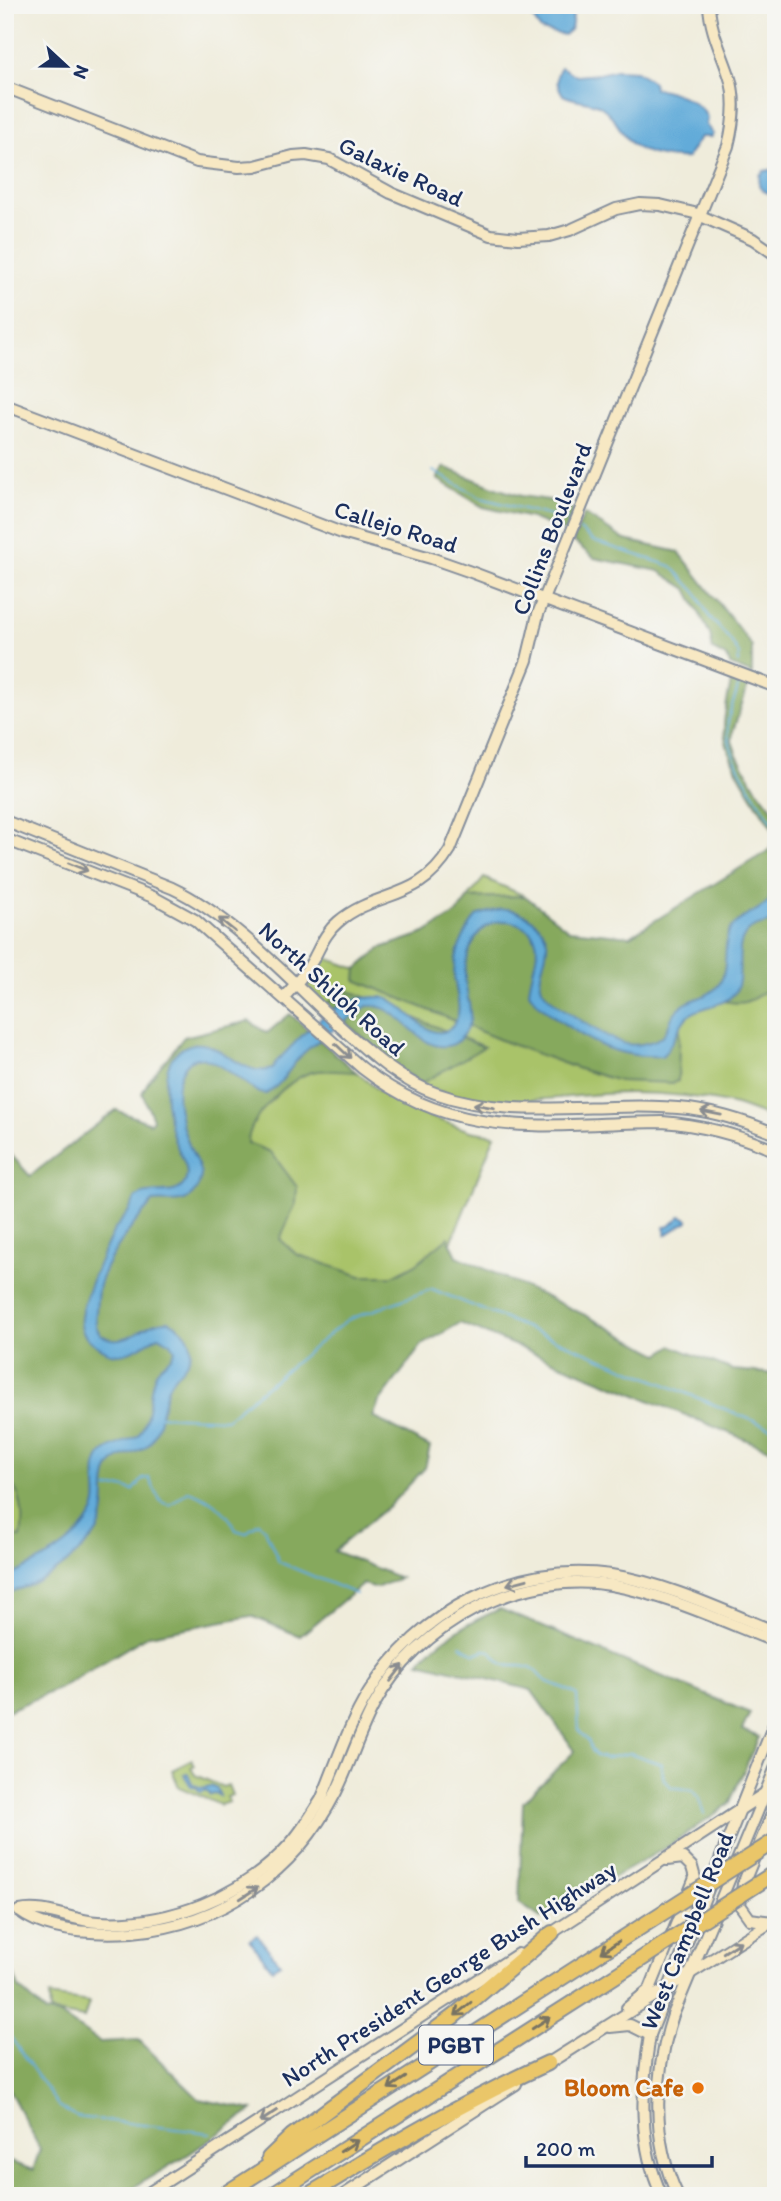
<svg xmlns="http://www.w3.org/2000/svg" width="781" height="2201" viewBox="0 0 781 2201" font-family="Itim,sans-serif">
<rect width="100%" height="100%" fill="#f6f6f2"/>
<filter id="ink" filterUnits="userSpaceOnUse"><feTurbulence type="fractalNoise" baseFrequency=".0143" numOctaves="2"/><feDisplacementMap in="SourceGraphic" scale="14" xChannelSelector="R" yChannelSelector="G"/><feConvolveMatrix kernelMatrix="1 2 1 2 8 2 1 2 1" color-interpolation-filters="sRGB"/></filter>
<filter id="wash" filterUnits="userSpaceOnUse"><feTurbulence type="fractalNoise" baseFrequency=".00686" numOctaves="4" result="noise"/><feDisplacementMap in="SourceGraphic" scale="28" xChannelSelector="R" yChannelSelector="G"/><feGaussianBlur stdDeviation="1.57" result="paint"/><feColorMatrix in="noise" values="0 0 0 0 0 0 0 0 0 0 0 0 0 0 0 0 0 1.4 0 .05"/><feComposite in="paint" operator="in"/></filter>
<g filter="url(#wash)">
<rect width="100%" height="100%" fill="#efecdb"/>
<!-- green -->
<g fill="#a9c369" stroke="#627964" stroke-width="2">
<path d="M484 878 525 896 468 898Z"/>
<path d="M776 895V1120C763 1115 749 1109 736 1105 703 1097 664 1093 630 1093 565 1093 499 1113 435 1090 395 1075 339 1016 307 986L326 958 357 969 535 976Z"/>
<path d="M298 1048 354 1070 378 1090 417 1112 470 1131 495 1135 432 1289 5 1587V1240L106 1253Z"/>
<path d="M192 1760 195 1766 191 1768 195 1775 223 1787 228 1785 232 1795 227 1797 229 1802 220 1805 179 1787 172 1770Z"/>
<path d="M49 1996 89 2002 84 2018 50 2012Z"/>
</g>
<!-- forest -->
<g fill="#86a95d" stroke="#506c5e" stroke-width="2">
<path d="M444 467 496 488 521 496 549 500 574 510 565 532 531 518 483 507 437 479Z"/>
<path d="M584 514 625 540 679 552 752 646V674L730 665 728 658 713 650 710 634 687 589 659 571 594 558 573 541Z"/>
<path d="M732 677 749 683 733 731 732 741 737 755 755 786 776 813V982C752 1001 746 1008 716 999L680 1017 678 1081 673 1083 619 1081 579 1069 508 1043 356 980 357 969 381 948 425 933 457 913 468 898 525 896 569 930 630 936 766 852 771 848 774 831C757 803 724 759 724 727 724 711 729 693 732 677Z"/>
<path d="M348 991 358 994 484 1047 422 1083 393 1065 326 1004Z"/>
<path d="M290 1014 356 1072C343 1072 325 1069 312 1072 289 1078 248 1118 248 1143L271 1152 297 1187 296 1203 280 1239 296 1254 361 1276H393L416 1264 448 1237 457 1256 585 1315 659 1354 672 1346 733 1370 776 1374V1452L460 1323 422 1345 379 1402 373 1417 430 1447 425 1468 391 1504 334 1551 400 1578 376 1588 363 1584 300 1636 251 1616 149 1635 60 1688 5 1712V1536L21 1537C24 1514 23 1492 5 1477V1148L30 1176 116 1110 150 1123 153 1119 142 1093 148 1082 184 1037 249 1021 267 1033Z"/>
<path d="M500 1609 750 1713 742 1730 759 1737 729 1804 669 1846 541 1918 519 1903 523 1802 575 1751 531 1690 419 1662C441 1637 470 1622 500 1609Z"/>
<path d="M5 1949 19 1988 46 2013 60 2015 100 2042 139 2040 199 2099 253 2110 189 2154 119 2196H5V2164L8 2161 33 2170 40 2149 5 2082Z"/>
</g>
<!-- water -->
<g fill="#62abd9" stroke="#3e6d9c" stroke-width="2">
<path d="M524 5H567L573 16 571 29 564 35 541 30Z"/>
<path d="M561 67 577 76 599 74 616 70 636 71 653 82 654 88C672 91 697 99 707 117L706 125 713 134 711 137H700L687 158C670 159 646 155 633 145 621 135 616 116 600 106 589 100 574 101 563 95 557 85 554 77 561 67Z"/>
<path d="M776 169V197L763 191 759 185 760 175 764 171Z"/>
<path d="M776 865V919C768 925 759 924 751 929 729 944 748 978 733 995 722 1007 700 1006 688 1016 678 1025 674 1045 662 1056 646 1057 629 1055 613 1050 592 1044 540 1011 529 992 530 977 536 964 537 950 538 927 511 917 493 923 473 930 465 958 465 977 465 991 472 1007 470 1020 468 1029 459 1043 451 1045 418 1055 402 1002 367 1006 348 1020 326 1034 308 1049 291 1062 285 1084 266 1094L259 1093C246 1084 213 1057 198 1058 191 1058 185 1065 182 1071 171 1093 182 1128 191 1150 194 1157 200 1167 201 1175 201 1180 197 1190 193 1194 183 1206 166 1200 153 1202 132 1225 108 1255 99 1285 97 1293 97 1303 96 1312 94 1326 97 1337 113 1339 133 1342 148 1319 169 1321 180 1327 191 1335 191 1349 192 1362 175 1373 169 1385 161 1403 162 1429 148 1445 138 1455 119 1454 111 1465 98 1485 114 1516 90 1541 73 1559 53 1576 30 1585 22 1589 13 1590 5 1595V1579C39 1560 72 1550 92 1515 104 1495 86 1469 104 1452 113 1444 128 1442 138 1436 154 1413 146 1390 157 1371 162 1363 171 1361 175 1350L171 1343 159 1336C143 1344 123 1361 106 1351 95 1345 83 1338 81 1325 78 1307 105 1248 114 1230 119 1223 126 1217 130 1209 132 1206 133 1202 135 1199 146 1186 175 1199 184 1184 193 1170 178 1152 174 1139 167 1117 156 1064 181 1049 215 1027 236 1080 273 1069L276 1062C308 1031 332 995 381 997 405 998 430 1050 452 1026 465 1012 455 992 454 975 454 953 464 934 476 916 486 913 497 908 507 909 523 911 544 924 547 941 549 957 536 973 542 988 548 1003 610 1040 626 1044 631 1045 637 1045 642 1044 677 1038 662 1020 682 1006 696 996 712 998 721 981 730 965 720 938 734 925 744 915 759 911 769 901Z"/>
<path d="M681 1216 688 1219V1221L666 1235 664 1227 670 1226Z"/>
<path d="M188 1774 192 1783 201 1788 211 1786 217 1789 220 1796 215 1794 210 1795 206 1790 200 1792 196 1787 191 1786 184 1775Z"/>
<path d="M257 1935 280 1964 272 1969 250 1940Z"/>
</g>
<g fill="none" stroke-linecap="round" stroke-linejoin="round">
<!-- stream -->
<g stroke="#62abd9" stroke-width="2">
<path d="M433 471 481 498 567 520"/>
<path d="M580 530 593 541 671 566 696 592 708 615 731 641 739 654 738 663"/>
<path d="M739 679C739 694 729 707 728 722 724 756 758 799 776 827"/>
<path d="M160 1416 226 1419 347 1320 432 1289 776 1430"/>
<path d="M107 1489 123 1487 133 1491 143 1479 149 1478 161 1502 170 1505 188 1491C207 1496 228 1511 236 1530L246 1533 258 1523 265 1529 279 1562 356 1594"/>
<path d="M461 1645 475 1654 484 1650 491 1651C508 1677 516 1659 534 1670 539 1673 541 1679 546 1681 556 1686 566 1688 577 1695L579 1731 589 1742 591 1750 596 1756 607 1758 630 1753 661 1764 664 1780 671 1787 692 1790 699 1797 704 1814"/>
<path d="M5 2029 59 2107 77 2117 210 2133"/>
</g>
</g>
</g>
<g filter="url(#ink)">
<g fill="none" stroke-linecap="round" stroke-linejoin="round">
<defs>
<g id="secondary">
<path d="M5 87 197 162 239 167 255 166 293 156 306 155 329 159 391 193 491 235 518 238 549 236 570 230 616 209 640 204 660 205 694 213 753 239 776 255"/>
<path d="M5 405 342 533 431 558 471 572 776 687"/>
<path d="M5 821 172 888C234 917 293 983 344 1030 372 1055 399 1080 435 1093 519 1123 603 1099 689 1109 720 1113 747 1122 776 1134"/>
<path d="M5 839 153 897 195 920 362 1068C459 1144 549 1123 662 1122 702 1125 739 1135 776 1151"/>
<path d="M284 997C295 985 306 973 314 958 321 945 326 932 338 922 377 889 418 903 450 850L527 660 538 614 728 146C734 122 737 98 729 75 721 51 710 30 709 5"/>
<path d="M19 1911C48 1933 97 1934 132 1932 222 1925 295 1872 336 1792 350 1764 359 1733 374 1705 418 1624 519 1570 611 1585 668 1595 722 1621 776 1642"/>
<path d="M19 1911C45 1905 72 1921 98 1922 168 1926 243 1897 290 1844 302 1831 311 1815 321 1800 336 1765 348 1726 368 1694 418 1611 515 1561 611 1575 666 1583 724 1611 776 1632"/>
<path d="M772 1922 750 1919 740 1905 743 1884 776 1805"/>
<path d="M547 1936 776 1786"/>
<path d="M627 2008 650 1989 695 1878 692 1867 683 1858 667 1860"/>
<path d="M610 2027 630 2025 650 2035"/>
<path d="M544 2066 776 1919"/>
<path d="M144 2196 518 1954"/>
<path d="M342 2196 516 2084"/>
<path d="M662 2196C638 2144 641 2090 650 2035L776 1719"/>
<path d="M678 2196C651 2141 654 2072 673 2015L776 1767"/>
</g>
<g id="highway">
<path d="M269 2158 292 2136 454 2016 552 1933"/>
<path d="M222 2196 667 1910"/>
<path d="M271 2196 632 1965"/>
<path d="M307 2196C385 2148 465 2101 548 2063"/>
</g>
</defs>
<!-- secondary casing -->
<use href="#secondary" stroke="#858e9c" stroke-width="14"/>
<!-- highway casing -->
<use href="#highway" stroke="#858e9c" stroke-width="18"/>
<!-- secondary -->
<use href="#secondary" stroke="#f7e8c3" stroke-width="10"/>
<!-- highway -->
<use href="#highway" stroke="#eac669" stroke-width="14"/>
<defs>
<g id="highway-bridge">
<path d="M667 1910 776 1840"/>
<path d="M632 1965 776 1872"/>
</g>
</defs>
<!-- highway-bridge casing -->
<use href="#highway-bridge" stroke="#858e9c" stroke-width="18" stroke-linecap="butt"/>
<!-- highway-bridge -->
<use href="#highway-bridge" stroke="#eac669" stroke-width="14"/>
</g>
<!-- one-way arrows -->
<defs><path id="oneway-shaft" d="M-6 0H5M1.5-3L5.5 0L1.5 3" fill="none" stroke-width="1.6" stroke-linecap="round" stroke-linejoin="round" transform="scale(1.75)"/></defs>
<g stroke="#898c90">
<use href="#oneway-shaft" transform="translate(78 867) rotate(22)"/>
<use href="#oneway-shaft" transform="translate(227 925) rotate(-141)"/>
<use href="#oneway-shaft" transform="translate(343 1051) rotate(43)"/>
<use href="#oneway-shaft" transform="translate(484 1106) rotate(-170)"/>
<use href="#oneway-shaft" transform="translate(711 1113) rotate(-169)"/>
<use href="#oneway-shaft" transform="translate(517 1582) rotate(165)"/>
<use href="#oneway-shaft" transform="translate(397 1673) rotate(-52)"/>
<use href="#oneway-shaft" transform="translate(249 1893) rotate(-33)"/>
<use href="#oneway-shaft" transform="translate(732 1947) rotate(-33)"/>
<use href="#oneway-shaft" transform="translate(269 2116) rotate(147)"/>
</g>
<g stroke="#787363">
<use href="#oneway-shaft" transform="translate(610 1947) rotate(147)"/>
<use href="#oneway-shaft" transform="translate(463 2009) rotate(140)"/>
<use href="#oneway-shaft" transform="translate(541 2023) rotate(-33)"/>
<use href="#oneway-shaft" transform="translate(397 2083) rotate(147)"/>
<use href="#oneway-shaft" transform="translate(349 2146) rotate(-33)"/>
</g>
</g>
<!-- markers -->
<circle fill="#e8710a" stroke="#f6f6f2" stroke-width="2.5" cx="698" cy="2088" r="7"/>
<g text-anchor="middle" stroke-width="5" stroke-linejoin="round" paint-order="stroke">
<!-- shield labels -->
<rect fill="#f6f6f2" stroke="#5d6b8a" stroke-width="2" x="419" y="2025.5" width="74" height="39" rx="5"/>
<g font-size="23" font-weight="bold" fill="#1b2f5e">
<text x="456" y="2053">PGBT</text>
</g>
<!-- street labels -->
<g font-size="24" fill="#1b2f5e" stroke="#f6f6f2">
<text transform="translate(401 172) rotate(25)" y="8">Galaxie Road</text>
<text transform="translate(396 527) rotate(17)" y="8">Callejo Road</text>
<text transform="translate(552 529) rotate(-69)" y="8">Collins Boulevard</text>
<text transform="translate(332 989) rotate(42)" y="8">North Shiloh Road</text>
<text transform="translate(687 1931) rotate(-68)" y="8">West Campbell Road</text>
<text transform="translate(449 1974) rotate(-33)" y="8">North President George Bush Highway</text>
</g>
<!-- food labels -->
<g font-size="24" font-weight="bold" fill="#c56008" stroke="#f6f6f2" text-anchor="end">
<text x="684" y="2096">Bloom Cafe</text>
</g>
</g>
<!-- margin -->
<rect width="781" height="2201" fill="none" stroke="#f6f6f2" stroke-width="28"/>
<!-- north arrow -->
<g transform="translate(66 66) rotate(112)" stroke="#f6f6f2" stroke-width="5" paint-order="stroke">
<path d="M0-5L12 26L0 18L-12 26Z" fill="#1b2f5e"/>
<text y="-10" font-size="19" font-weight="bold" text-anchor="middle" fill="#1b2f5e">N</text>
</g>
<!-- scale -->
<path d="M526 2156v10h186v-10" fill="none" stroke="#1b2f5e" stroke-width="3.5"/>
<text x="536" y="2156" font-size="21" fill="#1b2f5e" stroke="#f6f6f2" stroke-width="5" paint-order="stroke">200 m</text>
</svg>
